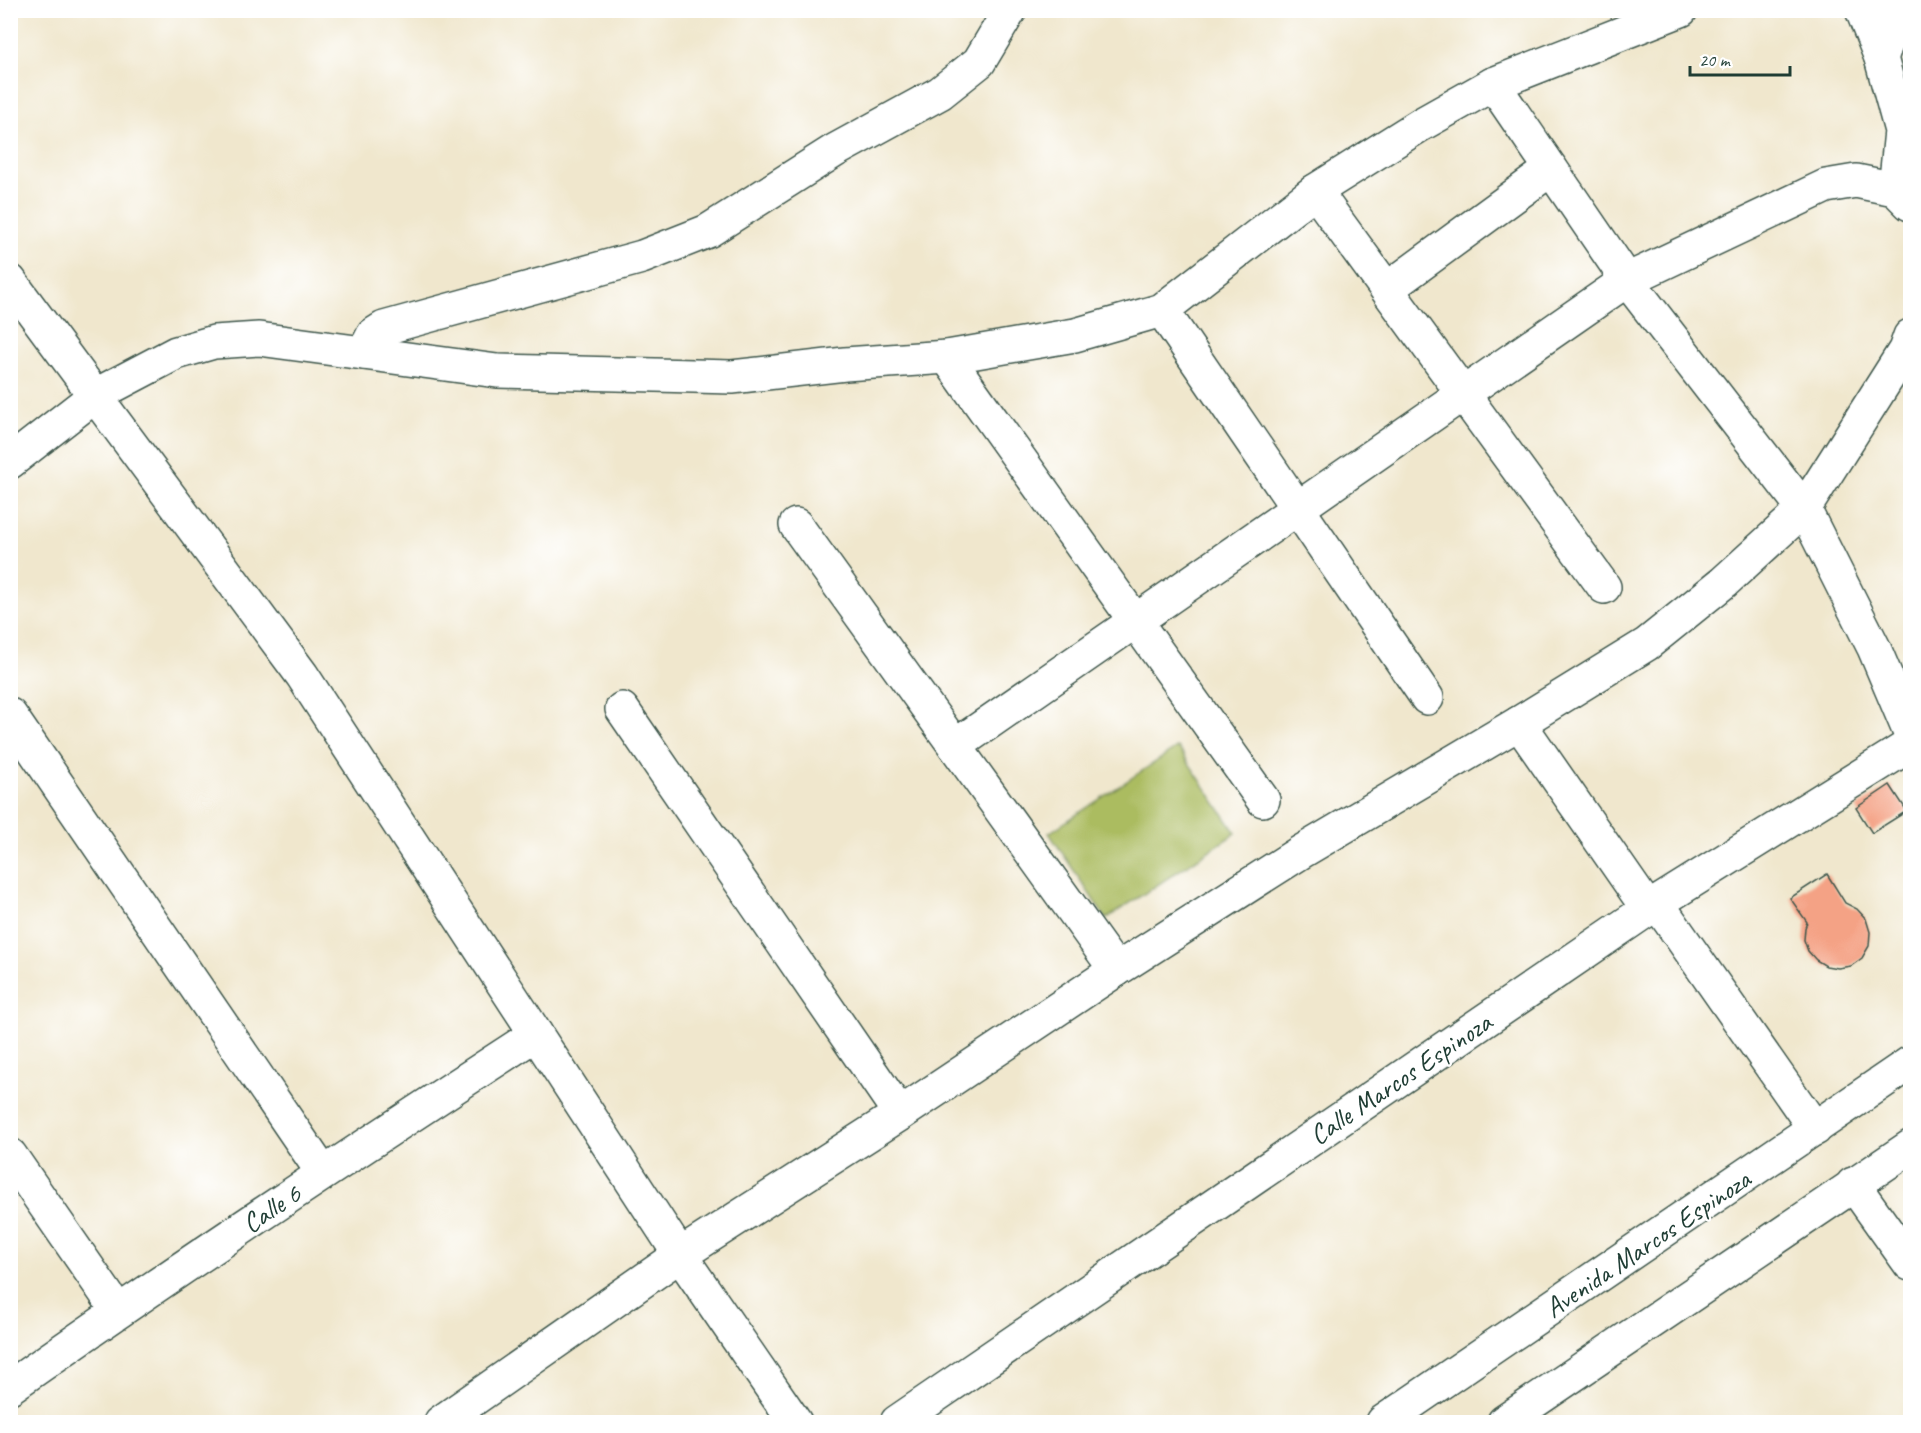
<svg xmlns="http://www.w3.org/2000/svg" width="1921" height="1433" viewBox="0 0 1921 1433" font-family="Caveat,sans-serif">
<rect width="100%" height="100%" fill="#fff"/>
<filter id="ink" filterUnits="userSpaceOnUse"><feTurbulence type="fractalNoise" baseFrequency=".0167" numOctaves="2"/><feDisplacementMap in="SourceGraphic" scale="12" xChannelSelector="R" yChannelSelector="G"/><feConvolveMatrix kernelMatrix="1 2 1 2 8 2 1 2 1" color-interpolation-filters="sRGB"/></filter>
<filter id="wash" filterUnits="userSpaceOnUse"><feTurbulence type="fractalNoise" baseFrequency=".008" numOctaves="4" result="noise"/><feDisplacementMap in="SourceGraphic" scale="24" xChannelSelector="R" yChannelSelector="G"/><feGaussianBlur stdDeviation="1.35" result="paint"/><feColorMatrix in="noise" values="0 0 0 0 0 0 0 0 0 0 0 0 0 0 0 0 0 1.4 0 .05"/><feComposite in="paint" operator="in"/></filter>
<g filter="url(#wash)">
<rect width="100%" height="100%" fill="#f0e7cd"/>
<!-- green -->
<path fill="#abbc60" stroke="#657c4a" stroke-width="1.5" d="M1178 747 1236 833 1106 919 1049 833Z"/>
<g id="blocks">
<!-- building -->
<g fill="#f4a285">
<path d="M1890 785 1907 811 1872 833 1856 808Z"/>
<path d="M1827 874 1845 903 1857 909 1866 919 1870 932 1869 946 1862 958 1851 966 1838 968 1826 966 1816 960 1808 951 1804 940 1805 928 1807 922 1790 898Z"/>
</g>
</g>
</g>
<g filter="url(#ink)">
<use href="#blocks" fill-opacity="0" stroke="#3e564b" stroke-width="1.5"/>
<g fill="none" stroke-linecap="round" stroke-linejoin="round">
<defs>
<g id="minor">
<path d="M1862 10 1881 58 1901 131 1895 189"/>
<path d="M1881 58 1893 25 1895 10"/>
<path d="M1493 84 1627 280 1804 509 1874 648 1910 733"/>
<path d="M1315 191 1604 587"/>
<path d="M10 281 302 675 680 1255 795 1422"/>
<path d="M1387 289 1551 169"/>
<path d="M1162 310 1427 698"/>
<path d="M364 353 373 335 384 328 642 257 708 231 834 151 940 93 979 62 1010 10"/>
<path d="M947 357 1263 800"/>
<path d="M10 462 96 395 176 353 214 342 259 339 497 371 732 377 845 364 947 357 1075 335 1162 310 1315 191 1420 125 1493 84 1681 10"/>
<path d="M796 525 1116 970"/>
<path d="M622 709 900 1114"/>
<path d="M10 715 323 1173"/>
<path d="M1519 723 1648 909"/>
<path d="M955 746 1627 280 1826 186 1856 181 1895 189 1910 204"/>
<path d="M1657 903 1815 1129"/>
<path d="M10 1155 118 1311"/>
<path d="M1853 1184 1910 1264"/>
<path d="M10 1387C183 1265 359 1149 536 1034"/>
<path d="M441 1422 680 1255 900 1114 1116 970 1301 852 1519 723 1647 644 1724 582 1804 509 1905 350 1910 336"/>
<path d="M897 1422 1657 903 1910 745"/>
</g>
<g id="tertiary">
<path d="M1383 1422 1910 1063"/>
<path d="M1504 1422 1910 1147"/>
</g>
</defs>
<!-- minor casing -->
<use href="#minor" stroke="#3e564b" stroke-width="36"/>
<!-- tertiary casing -->
<use href="#tertiary" stroke="#3e564b" stroke-width="36"/>
<!-- minor -->
<use href="#minor" stroke="#fff" stroke-width="33"/>
<!-- tertiary -->
<use href="#tertiary" stroke="#fff" stroke-width="33"/>
</g>
</g>
<g text-anchor="middle" stroke-width="4.5" stroke-linejoin="round" paint-order="stroke">
<!-- street labels -->
<g font-size="28" fill="#1f3d34" stroke="#fff">
<text transform="translate(1400 1078) rotate(-34)" y="10">Calle Marcos Espinoza</text>
<text transform="translate(271 1208) rotate(-34)" y="10">Calle 6</text>
<text transform="translate(1647 1243) rotate(-34)" y="10">Avenida Marcos Espinoza</text>
</g>
</g>
<!-- margin -->
<rect width="1921" height="1433" fill="none" stroke="#fff" stroke-width="36"/>
<!-- scale -->
<path d="M1690 66v9h100v-9" fill="none" stroke="#1f3d34" stroke-width="3"/>
<text x="1699" y="66" font-size="18" fill="#1f3d34" stroke="#ffffff" stroke-width="4.5" paint-order="stroke">20 m</text>
</svg>
